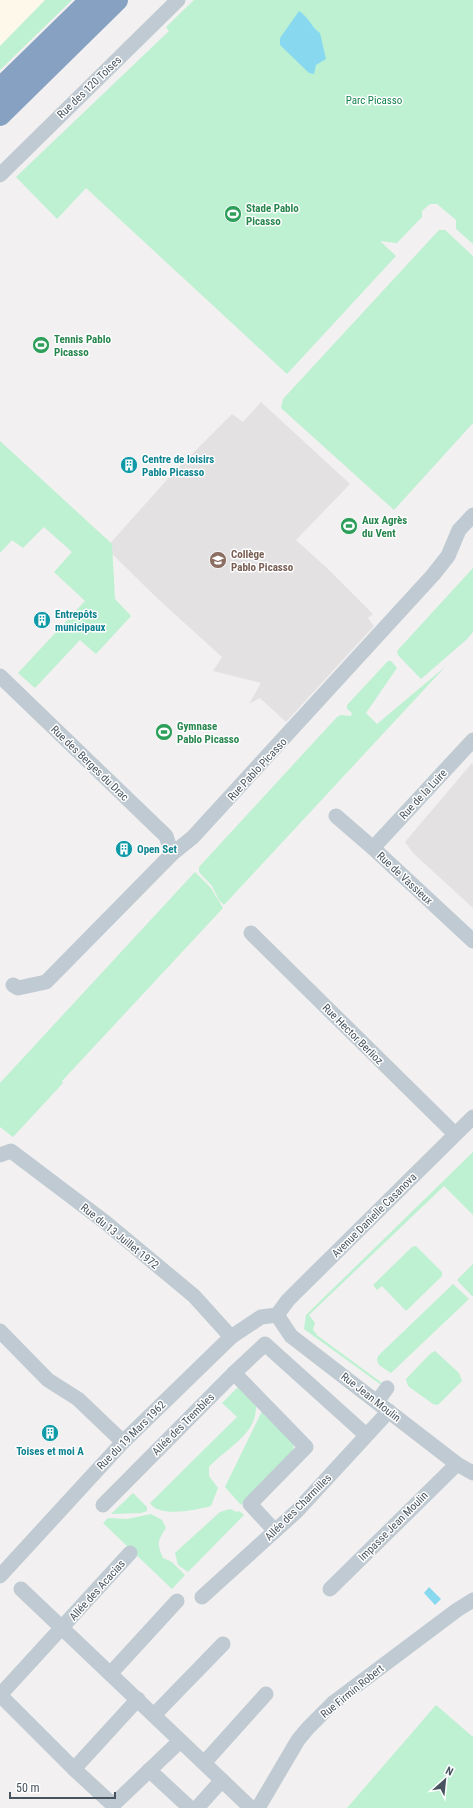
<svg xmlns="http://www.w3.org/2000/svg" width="473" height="1808" viewBox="0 0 473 1808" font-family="'Roboto Condensed',sans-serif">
<rect width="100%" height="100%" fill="#f2f0f0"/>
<!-- commercial -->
<path fill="#fdf8e9" d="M0 0H48L0 47Z"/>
<!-- education -->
<g fill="#e3e1e2">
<path d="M261 402 350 484 296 540 329 570 373 614 368 618 374 626 286 722 260 698 249 704 261 683 213 671 222 657 158 599 106 548 173 473 232 414 243 422Z"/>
<path d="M472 763 473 764V908L413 853 405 842Z"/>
</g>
<!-- green -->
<g fill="#bdf1d2">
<path d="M45 0H72L0 70V46Z"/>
<path d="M194 0H473V244L456 229V220L437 204H430L422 211V217L397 243 380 241 396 256 287 374 86 188 57 219 16 177 169 31 166 27Z"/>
<path d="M439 230H445L473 256V423L394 510 281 408 283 399Z"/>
<path d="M0 441 112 544 115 599 131 616 96 654 80 640 35 688 18 673 85 601 54 572 72 552 44 527 23 548 12 540 0 553Z"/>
<path d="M473 568V632L466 640 421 679 398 655 397 651Z"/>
<path d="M388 661H391L397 668 366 713 377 724 445 667 224 905 219 900 212 886 199 872V867L337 717 341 715 351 716 352 713 347 709V705Z"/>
<path d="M195 872 211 888 223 908 62 1081 63 1083 13 1137 0 1127V1083Z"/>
<path d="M473 1152V1215L444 1186 309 1315 315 1323 313 1330 318 1336 382 1383 380 1384 304 1329 306 1315Z"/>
<path d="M416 1246 442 1272V1276L406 1311 382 1286 377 1290 373 1285 412 1247Z"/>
<path d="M473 1264V1297L457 1280Z"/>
<path d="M453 1284 469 1299 391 1373 379 1365 377 1360 378 1356Z"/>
<path d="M435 1351 459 1373 462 1381 438 1405 433 1404 408 1386 406 1379 431 1353Z"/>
<path d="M238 1387 256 1405C257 1435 227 1447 209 1467V1476L218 1488 211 1506C196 1510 159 1518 150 1503L237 1417 222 1403Z"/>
<path d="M262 1411 294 1444 293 1452 241 1505 225 1487Z"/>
<path d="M133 1493 147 1507V1511L141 1513 111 1514Z"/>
<path d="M230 1509 237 1512 239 1511 244 1515 188 1572 178 1565 175 1553 220 1512Z"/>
<path d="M151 1514 162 1520 166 1528C157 1541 157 1544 163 1558L172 1562 185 1575 172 1589 103 1523 108 1518 127 1519Z"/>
<path d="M436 1705 473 1737V1808H347Z"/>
</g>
<!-- water -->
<g fill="#88d9f0">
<path d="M299 11C309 17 311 27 320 33L326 59 316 65 314 74 309 73 280 45V38Z"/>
<path d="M429 1587 441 1599 435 1605 424 1593Z"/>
</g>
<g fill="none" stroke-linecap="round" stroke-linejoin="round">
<!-- street -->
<g stroke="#c0cad2" stroke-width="15">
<path d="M0 175 178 0"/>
<path d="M0 676 166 836 172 854"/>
<path d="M336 816 373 848 473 941"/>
<path d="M373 848 473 740"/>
<path d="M251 933 455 1134"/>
<path d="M13 985 18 988 46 982 172 854 193 837 433 575 448 556 459 530 473 515"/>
<path d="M0 1155 11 1151 105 1222 194 1296 231 1337"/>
<path d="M277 1315 288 1300 473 1117"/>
<path d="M277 1315 291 1336 457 1464 473 1473"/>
<path d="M0 1331 48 1380 78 1399 123 1442"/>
<path d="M234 1373 306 1447 250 1504 275 1531"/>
<path d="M377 1402 387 1388"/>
<path d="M103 1505 234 1373 265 1344 366 1435"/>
<path d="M130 1553 0 1695 74 1769 138 1699"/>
<path d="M0 1576 123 1442 231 1337 261 1317 277 1315"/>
<path d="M21 1589 251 1808"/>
<path d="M330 1589 457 1464"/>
<path d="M202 1597 297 1511 389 1411"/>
<path d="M111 1673 177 1601"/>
<path d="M154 1715 223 1644"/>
<path d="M204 1763 266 1694"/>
<path d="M74 1769 113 1805 180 1741"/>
<path d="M149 1770 190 1808"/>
<path d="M197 1808 222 1780"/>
<path d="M258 1808 298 1740 308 1728 333 1703 457 1610 473 1600"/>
</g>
<!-- highway -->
<g stroke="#86a1c1" stroke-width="22">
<path d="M0 89 91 0"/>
<path d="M0 115 117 0"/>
</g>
</g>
<!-- icons -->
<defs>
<symbol id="stadium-disc" viewBox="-11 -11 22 22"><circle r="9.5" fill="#2e9e5b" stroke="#fff"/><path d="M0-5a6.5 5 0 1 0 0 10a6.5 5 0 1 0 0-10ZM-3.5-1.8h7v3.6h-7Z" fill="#fff"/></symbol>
<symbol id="building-disc" viewBox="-11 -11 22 22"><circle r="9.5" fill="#0f9aa8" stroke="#fff"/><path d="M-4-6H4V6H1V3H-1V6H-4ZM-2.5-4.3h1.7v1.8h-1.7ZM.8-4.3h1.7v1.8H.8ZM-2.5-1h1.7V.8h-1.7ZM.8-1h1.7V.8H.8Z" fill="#fff"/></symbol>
<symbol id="school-disc" viewBox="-11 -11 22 22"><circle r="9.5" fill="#8d6e63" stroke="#fff"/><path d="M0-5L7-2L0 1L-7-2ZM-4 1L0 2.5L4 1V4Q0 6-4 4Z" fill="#fff"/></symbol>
</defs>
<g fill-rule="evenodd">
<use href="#stadium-disc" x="223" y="204" width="20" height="20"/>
<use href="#stadium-disc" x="31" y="335" width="20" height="20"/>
<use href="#building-disc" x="119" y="455" width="20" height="20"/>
<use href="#stadium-disc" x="339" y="516" width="20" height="20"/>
<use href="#school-disc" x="208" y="550" width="20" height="20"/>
<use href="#building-disc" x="32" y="610" width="20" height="20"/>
<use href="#stadium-disc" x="154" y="722" width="20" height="20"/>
<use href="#building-disc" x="114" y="839" width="20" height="20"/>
<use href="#building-disc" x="40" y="1423" width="20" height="20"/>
</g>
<g text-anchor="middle" stroke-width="3" stroke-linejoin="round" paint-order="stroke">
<!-- street labels -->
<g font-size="11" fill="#47535e" stroke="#fff">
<text transform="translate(89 87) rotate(-44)" y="4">Rue des 120 Toises</text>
<text transform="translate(90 763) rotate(44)" y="4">Rue des Berges du Drac</text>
<text transform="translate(257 769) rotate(-47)" y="4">Rue Pablo Picasso</text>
<text transform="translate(423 794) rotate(-47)" y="4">Rue de la Luire</text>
<text transform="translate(405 878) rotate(43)" y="4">Rue de Vassieux</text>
<text transform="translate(353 1034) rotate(45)" y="4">Rue Hector Berlioz</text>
<text transform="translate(374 1215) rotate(-45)" y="4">Avenue Danielle Casanova</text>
<text transform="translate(120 1236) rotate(39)" y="4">Rue du 13 Juillet 1972</text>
<text transform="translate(371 1397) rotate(38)" y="4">Rue Jean Moulin</text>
<text transform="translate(183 1424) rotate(-45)" y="4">Allée des Trembles</text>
<text transform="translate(131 1435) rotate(-45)" y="4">Rue du 19 Mars 1962</text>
<text transform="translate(298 1507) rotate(-45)" y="4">Allée des Charmilles</text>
<text transform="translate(393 1526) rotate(-45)" y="4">Impasse Jean Moulin</text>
<text transform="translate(97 1590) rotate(-48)" y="4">Allée des Acacias</text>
<text transform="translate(352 1691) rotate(-39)" y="4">Rue Firmin Robert</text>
</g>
<!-- park labels -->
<g font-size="11" fill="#13844e" stroke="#fff">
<text x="374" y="104">Parc Picasso</text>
</g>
<!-- leisure labels -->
<g font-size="11" font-weight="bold" fill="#27864d" stroke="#fff" text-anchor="start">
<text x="246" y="212">Stade Pablo<tspan x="246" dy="13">Picasso</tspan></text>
<text x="54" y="343">Tennis Pablo<tspan x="54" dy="13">Picasso</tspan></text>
<text x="362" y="524">Aux Agrès<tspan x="362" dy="13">du Vent</tspan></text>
<text x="177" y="730">Gymnase<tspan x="177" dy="13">Pablo Picasso</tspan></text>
</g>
<!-- culture labels -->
<g font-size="11" font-weight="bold" fill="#0d838f" stroke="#fff" text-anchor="start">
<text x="142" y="463">Centre de loisirs<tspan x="142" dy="13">Pablo Picasso</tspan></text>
<text x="55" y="618">Entrepôts<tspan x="55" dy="13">municipaux</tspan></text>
<text x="137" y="853">Open Set</text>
<text x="50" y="1455" text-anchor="middle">Toises et moi A</text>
</g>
<!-- education labels -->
<g font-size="11" font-weight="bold" fill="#785e54" stroke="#fff" text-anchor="start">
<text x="231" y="558">Collège<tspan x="231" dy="13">Pablo Picasso</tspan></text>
</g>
</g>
<!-- north arrow -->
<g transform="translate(445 1780) rotate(27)" stroke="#ffffff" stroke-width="3" paint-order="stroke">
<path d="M0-3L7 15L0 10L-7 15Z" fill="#47535e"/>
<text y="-6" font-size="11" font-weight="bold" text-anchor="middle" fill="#47535e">N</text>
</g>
<!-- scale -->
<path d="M10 1792v6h105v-6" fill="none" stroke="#47535e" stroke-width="2"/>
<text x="16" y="1792" font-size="12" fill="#47535e" stroke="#ffffff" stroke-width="3" paint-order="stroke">50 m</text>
</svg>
